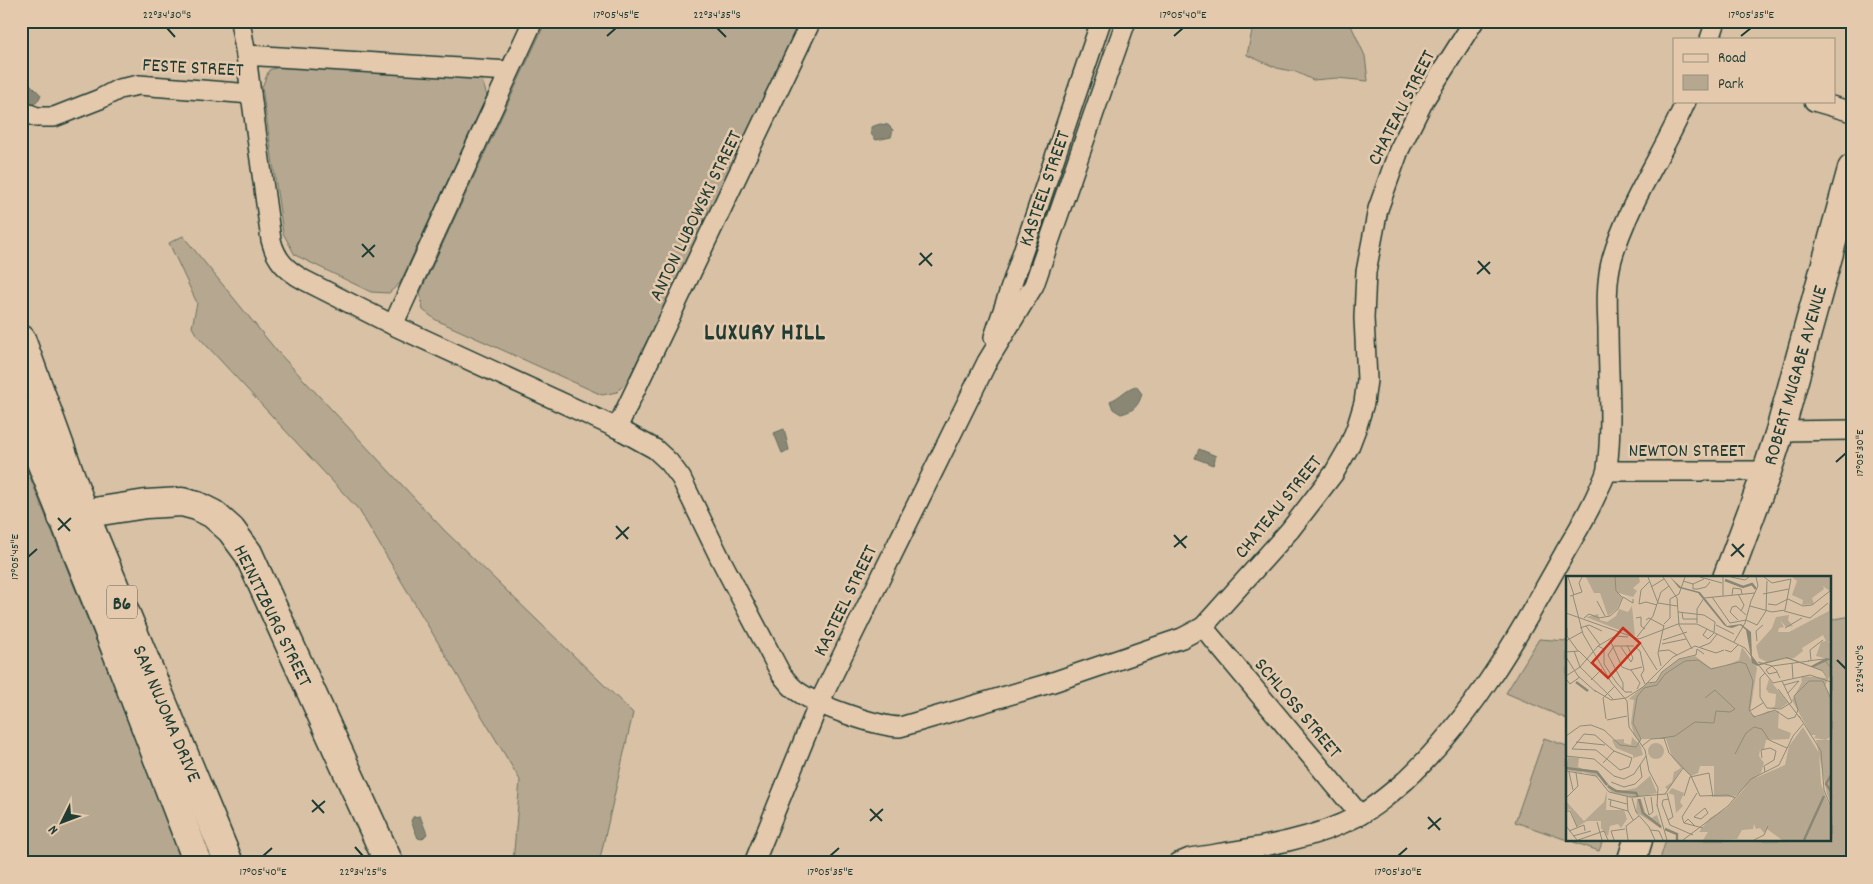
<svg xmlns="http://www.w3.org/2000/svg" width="1873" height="884" viewBox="0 0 1873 884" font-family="Dekko,sans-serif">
<rect width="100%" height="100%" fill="#d9c1a5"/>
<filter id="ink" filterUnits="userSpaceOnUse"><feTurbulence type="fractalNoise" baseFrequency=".02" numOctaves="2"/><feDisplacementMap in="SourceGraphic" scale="10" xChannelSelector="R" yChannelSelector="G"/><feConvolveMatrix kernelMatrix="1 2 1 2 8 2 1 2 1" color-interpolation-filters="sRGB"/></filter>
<g filter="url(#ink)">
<!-- green -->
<g fill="#b6a890" stroke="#6a7262">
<path d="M546 21H802L628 380 617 392 602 395 436 320 423 310 420 293Z"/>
<path d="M1254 21H1349L1365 56 1368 81 1337 78 1313 80 1296 72 1277 68 1247 55Z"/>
<path d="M286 65 466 73 482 80 487 96 400 283 389 293 371 292 295 255 283 233 262 87 269 70Z"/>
<path d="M183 236 276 350 444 530 633 713 599 863H513L520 780 359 510 196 334 192 327 197 303 169 243Z"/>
<path d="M21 455 186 863H21Z"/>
<path d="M1852 616V857L1838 863H1659L1666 840H1829V620Z"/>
<path d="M1539 639 1567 641V719L1506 693Z"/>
<path d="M1544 738 1567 746V840L1515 822Z"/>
<path d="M1568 840H1603L1599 851Z"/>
</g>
<!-- water -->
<g fill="#8a8875" stroke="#5f6a5b">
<path d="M21 80 29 83 41 95 37 102 30 106 21 98Z"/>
<path d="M880 124 888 125 893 130 891 137 876 140 871 134V127Z"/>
<path d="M1136 386 1142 394C1138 407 1133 411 1121 414L1113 409 1110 401C1121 397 1125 389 1136 386Z"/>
<path d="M784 429 789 450 782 453 774 433Z"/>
<path d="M1199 449 1216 456 1213 465 1195 458Z"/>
<path d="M420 816 427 834 422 839 418 838 411 821 413 817Z"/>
</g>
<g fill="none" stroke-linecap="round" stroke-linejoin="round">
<defs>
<g id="street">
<path d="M240 21 246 55"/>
<path d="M1710 39 1716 21"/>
<path d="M251 94 271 240C276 260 286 270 304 280L393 325 617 428 655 449 669 462 681 478 720 558 781 674C786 680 791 687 797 691 818 706 875 726 900 727L1050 683 1182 638 1203 627 1290 530 1334 473 1349 447 1357 426 1364 403 1367 380 1364 318 1366 272 1378 209 1399 150 1424 100 1474 21"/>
<path d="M1814 101 1852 112"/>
<path d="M21 111 37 117H54L100 99 119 89 139 85 251 94 246 55 509 71"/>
<path d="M393 325 533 21"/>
<path d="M994 337 1101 21"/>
<path d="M617 428 811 21"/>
<path d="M1780 431 1852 430"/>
<path d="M1607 471H1767"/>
<path d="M1203 627 1360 815"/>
<path d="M754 863 819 703 987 362 1034 285 1126 21"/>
<path d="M1178 863 1190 858C1246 849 1307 843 1358 816 1375 807 1391 793 1406 780 1474 716 1520 633 1565 552 1577 532 1589 512 1598 491 1601 484 1606 476 1607 468 1613 422 1608 374 1608 328 1607 305 1606 281 1612 259 1628 203 1663 155 1686 101"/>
</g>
<g id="secondary">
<path d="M62 517 146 504 182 502 197 506 213 514 231 530 248 553 389 863"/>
<path d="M1727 578 1767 471 1780 431 1852 169"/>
<path d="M1631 863 1638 840"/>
</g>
<g id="highway">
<path d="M21 339 84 513 229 863"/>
<path d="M21 412 106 624 198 863"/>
</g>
</defs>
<!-- street casing -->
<use href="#street" stroke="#1f3d34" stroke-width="22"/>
<!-- secondary casing -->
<use href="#secondary" stroke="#1f3d34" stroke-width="31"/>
<!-- highway casing -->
<use href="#highway" stroke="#1f3d34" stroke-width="31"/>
<!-- street -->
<use href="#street" stroke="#e5c9ac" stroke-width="19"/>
<!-- secondary -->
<use href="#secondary" stroke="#e5c9ac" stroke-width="28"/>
<!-- highway -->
<use href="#highway" stroke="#e5c9ac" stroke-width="28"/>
</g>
</g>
<!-- ticks -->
<path fill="none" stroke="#1f3d34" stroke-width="2" d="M167 28 175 37M717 28 726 37M607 36 616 28M1174 36 1183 28M1741 36 1751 28M362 244 374 257M920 253 932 266M362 257 375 245M1478 261 1490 274M919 265 932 253M1477 274 1490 262M1836 462 1846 453M58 518 70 531M616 526 628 539M58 530 71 518M1174 535 1186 548M616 539 629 527M1732 544 1744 557M1174 547 1187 536M1731 556 1744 544M28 557 37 549M1837 660 1846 669M312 800 324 813M870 809 882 821M312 812 325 801M1428 817 1440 830M870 821 883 809M1428 829 1441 818M355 847 363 856M263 856 272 848M830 856 839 848M1398 856 1407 848"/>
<g text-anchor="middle" stroke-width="5" stroke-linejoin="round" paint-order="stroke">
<!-- shield labels -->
<rect fill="#e5c9ac" stroke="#5a6758" stroke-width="1" x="107" y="585.5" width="30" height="33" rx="4"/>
<g font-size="19" font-weight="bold" fill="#1f3d34">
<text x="122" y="609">B6</text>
</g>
<!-- street labels -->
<g font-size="20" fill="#1f3d34" stroke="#e5c9ac">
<text transform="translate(193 66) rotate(3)" y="7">FESTE STREET</text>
<text transform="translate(1400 107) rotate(-63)" y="7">CHATEAU STREET</text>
<text transform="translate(1043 188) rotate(-71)" y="7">KASTEEL STREET</text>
<text transform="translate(694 215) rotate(-64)" y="7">ANTON LUBOWSKI STREET</text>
<text transform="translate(1794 375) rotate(-74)" y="7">ROBERT MUGABE AVENUE</text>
<text x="1687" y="456">NEWTON STREET</text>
<text transform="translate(1277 506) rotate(-51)" y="7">CHATEAU STREET</text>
<text transform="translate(844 600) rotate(-64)" y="7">KASTEEL STREET</text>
<text transform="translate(274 615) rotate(64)" y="7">HEINITZBURG STREET</text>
<text transform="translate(1299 707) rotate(50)" y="7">SCHLOSS STREET</text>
<text transform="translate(168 713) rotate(67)" y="7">SAM NUJOMA DRIVE</text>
</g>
<!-- district labels -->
<g font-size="25" font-weight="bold" letter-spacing="1" fill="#1f3d34" stroke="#e5c9ac">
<text x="765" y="339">LUXURY HILL</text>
</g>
</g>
<!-- overview -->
<g transform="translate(1566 576)">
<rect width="265" height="265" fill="#d9c1a5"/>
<path d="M20 1H73L74 6 67 12 71 15 67 21 53 17 56 22 51 33 42 40 34 17H28ZM226 1H265V16L257 10 258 13 246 22 248 28 236 29 237 24 226 19 231 5ZM263 27 265 29V65L262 66 265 67V97L259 110 265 123V160L260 164 248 162 250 159H245L226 124 236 106 235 100 260 102 256 94 248 91 259 85 258 82 250 80 255 66 260 65 257 59 236 72 237 75 228 82 201 86 193 82 190 70 206 52 210 41 223 39 222 44 227 50 220 51 214 44 218 51 213 52 212 56H223L263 35ZM66 30 69 60 20 41 32 38 34 44 41 46 50 40 53 33 62 36ZM176 71 191 92 184 137 191 141 202 135H213L212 152 225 157 223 163 200 164 198 173 194 174 193 180 198 187 195 197 168 221H148V190H134L132 197 125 200 116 192 102 214 99 211 106 206 108 196 115 192 106 181 100 163H75L74 167 68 159 65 147 68 124 63 123 80 108 90 106 96 96 113 83 129 80 145 92 158 90 173 84ZM203 103 222 127 215 132H205L209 130 210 118 203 117 200 113ZM237 151 253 177 255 208 265 234V264H216L201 253 198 257 194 252 190 253 188 248 187 253 176 254 171 263 137 264 142 256H133L144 242 161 232 187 203 219 189 223 170ZM66 161 73 168 64 172 74 168 77 179 67 182V179L50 172 46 164 58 163V167L65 169ZM250 164H265V214L260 210 265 215V227L261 218ZM82 175a8 8 0 1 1 16 0a8 8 0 1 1-16 0ZM2 181 13 182 12 191 17 193 16 197 0 194ZM18 193 31 195 46 212 55 215 70 212 84 200 91 217 68 222 46 217 33 201 17 196ZM106 212 118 217 114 226 117 230 110 237 108 219 102 217ZM41 214 40 234H58L61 243 55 252 52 248 44 250 42 260 35 252V245H21L11 251 4 233 0 234V225L18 245 38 226ZM71 223H75L80 239 85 242 91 239 96 253 70 236Z" fill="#b6a890"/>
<path d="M104 1 115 11 134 16 161 50 175 48 185 56 186 80 192 88 221 81 245 90 260 82 265 83 248 91 256 94 262 102 256 95 220 82 191 90 186 87 180 54 174 49 166 52 161 51 158 49 132 17 113 12Z" fill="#8a8875"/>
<path fill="none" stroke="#8a8875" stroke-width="2.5" d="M159 4 177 11 186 8 190 13M10 106 22 115M0 192 31 196 41 209M265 199 260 208 265 215M42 210 50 215 70 217 72 221M73 223 77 237 95 251M99 253 111 258V264M238 264 258 220"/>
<path fill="none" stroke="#8f8c78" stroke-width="1" d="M2 1 8 19 4 20M49 1 50 15 57 22M82 1 92 27 111 30M97 1 111 22 113 49 126 73M134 1 156 7M165 1 179 4 183 1M117 5 127 8 138 3M83 6 75 14 73 28 80 26 91 29M127 8V13H132L140 11 144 6M85 11 98 3M172 18 178 29 175 35M197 18 223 13M7 19 16 16 13 7 16 1M166 19 167 12 175 13 176 18M7 20 17 58 45 106 61 125 63 151 79 174 83 195 92 212 91 230M157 20V1M146 21 164 47 180 44 191 49 200 35 201 5M31 25 39 40M185 25 192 10 190 1M202 28 210 29 222 23 237 30 246 29 264 15M104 30V23L113 18 119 1M184 30 206 36 219 34 225 3 206 7 198 1M218 35 244 42 262 27M112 36 138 39 149 46 148 56M116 36 117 43H131M0 37 73 63 112 48H131L179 72 207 107 244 99 265 106M18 42 23 38 33 42 44 40 52 33 57 21 67 27V23M70 42 75 41V50L79 53M80 44 83 42 98 50M172 44 164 36 166 31 170 30 180 39M131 47V33L138 22 189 17M98 48 104 42V30M150 49 168 58M20 50 34 69M1 52V60L12 75M14 52 23 49 36 55M219 52 236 42M141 53 137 59 142 63 148 57M71 61 87 40 95 16 103 10M44 64 56 91 64 94 76 91M97 64 121 56M0 65 16 56M73 65 91 94M191 65 190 55 197 49M168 66 179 47 185 25M96 68 120 63M32 70 38 73V88L50 106 59 116H66M55 71 65 86 67 82 61 69M69 71 74 75 78 94 75 99 79 108M134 71 144 67 151 58M159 74 165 76 172 69M8 75 14 91 47 123M93 75 103 74 111 79M0 76 13 75 25 87M0 81 12 100 30 116M245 84 244 74 257 64M242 85 258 83 265 92M192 86 206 90 243 85M226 87 227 103M95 90 92 77 98 49M65 94 74 107 71 113M211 96 203 98 200 94 206 90 211 95V96L214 102M199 97 194 102V121L201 132 215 133 226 126 216 105M0 100 14 91 32 70 49 60 62 61M0 103 4 108 14 101M25 104 36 93M81 107 90 106 96 96 113 83 130 79 131 73 138 78M218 109 233 105 222 117M212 113 234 142M28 114 45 124 60 122 77 111 107 81 129 70 150 77 158 74M57 114V107L42 79 48 70H68M184 135 197 127M233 140 255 175 258 214 265 231M40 143 37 122 49 110M41 144 61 140M18 158 29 159 48 175 66 182 63 191 54 194 30 174 6 173ZM0 160 14 150 25 149 38 154 54 169 70 171 75 163 67 147 71 121 78 112 91 109 99 98 119 85 132 84 145 93 174 86 180 88 187 105 183 134 188 141 209 134 222 143 229 141 232 134 228 120 243 105H257L265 123M96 162 109 160 129 146 148 147 150 135 164 136 169 133 149 114 139 122M98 162 103 177 125 200 134 220 162 219 169 222M10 166 39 169M76 170 85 163 98 162M169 178 180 157 188 151 196 153 203 164 221 172M0 180 28 183 48 200 58 203 68 198 80 180M196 182 195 174 204 172 210 175 208 184 198 190 199 196M37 187 48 175M0 195 30 200 43 216 64 221 100 218M3 196 7 214M45 206 58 211 69 208 76 201 74 189M101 217 107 241 102 244M99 218 117 192M118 220 124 201 143 197 147 221M1 221 12 210 10 197M61 221 62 235 67 244M78 221 83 239 87 236 85 221M66 222 70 236 83 251 89 264M42 223 61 228M103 223 97 224 96 228 104 249 127 259M45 224 44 230 62 235M91 229 101 264M139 232 142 237 135 243 128 241ZM0 235H4L11 251M31 246 36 264M118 247 116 241 131 217M118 247 137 252M118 247 122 243 129 250M0 250 11 264M85 254 93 255 97 264M3 255 18 249 19 255M7 260 25 255M12 264 38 255 42 264M48 264 45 255 59 253M62 264 60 250 73 240M117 264 162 230 185 203 213 189 227 160 237 148M188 264 198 259 202 250"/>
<path fill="#c8321e" fill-opacity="0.15" stroke="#c8321e" stroke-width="2.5" d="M57 52 74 67 42 102 26 87Z"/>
<rect width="265" height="265" fill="none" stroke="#1f3d34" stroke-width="2.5"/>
</g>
<!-- margin -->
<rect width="1873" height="884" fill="none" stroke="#e5c9ac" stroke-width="55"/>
<!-- legend -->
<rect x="1673" y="38" width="162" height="65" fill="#e5c9ac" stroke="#96917c"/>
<rect x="1683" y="54" width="25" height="8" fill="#e5c9ac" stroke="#96917c"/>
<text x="1718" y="62" font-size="15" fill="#1f3d34">Road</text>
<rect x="1683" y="75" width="25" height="15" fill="#b6a890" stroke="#96917c"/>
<text x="1718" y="88" font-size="15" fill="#1f3d34">Park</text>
<!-- north arrow -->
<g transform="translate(62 822) rotate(228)" stroke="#e5c9ac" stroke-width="4" paint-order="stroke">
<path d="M0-4L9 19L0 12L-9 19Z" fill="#1f3d34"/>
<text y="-8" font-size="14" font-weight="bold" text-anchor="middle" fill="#1f3d34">N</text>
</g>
<rect x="28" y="28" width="1818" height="828" fill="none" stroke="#1f3d34" stroke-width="2"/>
<g font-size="12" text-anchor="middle" fill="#1f3d34">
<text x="167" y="18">22°34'30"S</text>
<text x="616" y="18">17°05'45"E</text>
<text x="717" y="18">22°34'35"S</text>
<text x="1183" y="18">17°05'40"E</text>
<text x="1751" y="18">17°05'35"E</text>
<text transform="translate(1859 453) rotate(-90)" y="4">17°05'30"E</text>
<text transform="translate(14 557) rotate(-90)" y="4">17°05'45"E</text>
<text transform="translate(1859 669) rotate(-90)" y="4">22°34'40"S</text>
<text x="263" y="875">17°05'40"E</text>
<text x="363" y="875">22°34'25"S</text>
<text x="830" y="875">17°05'35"E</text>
<text x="1398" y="875">17°05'30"E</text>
</g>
</svg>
